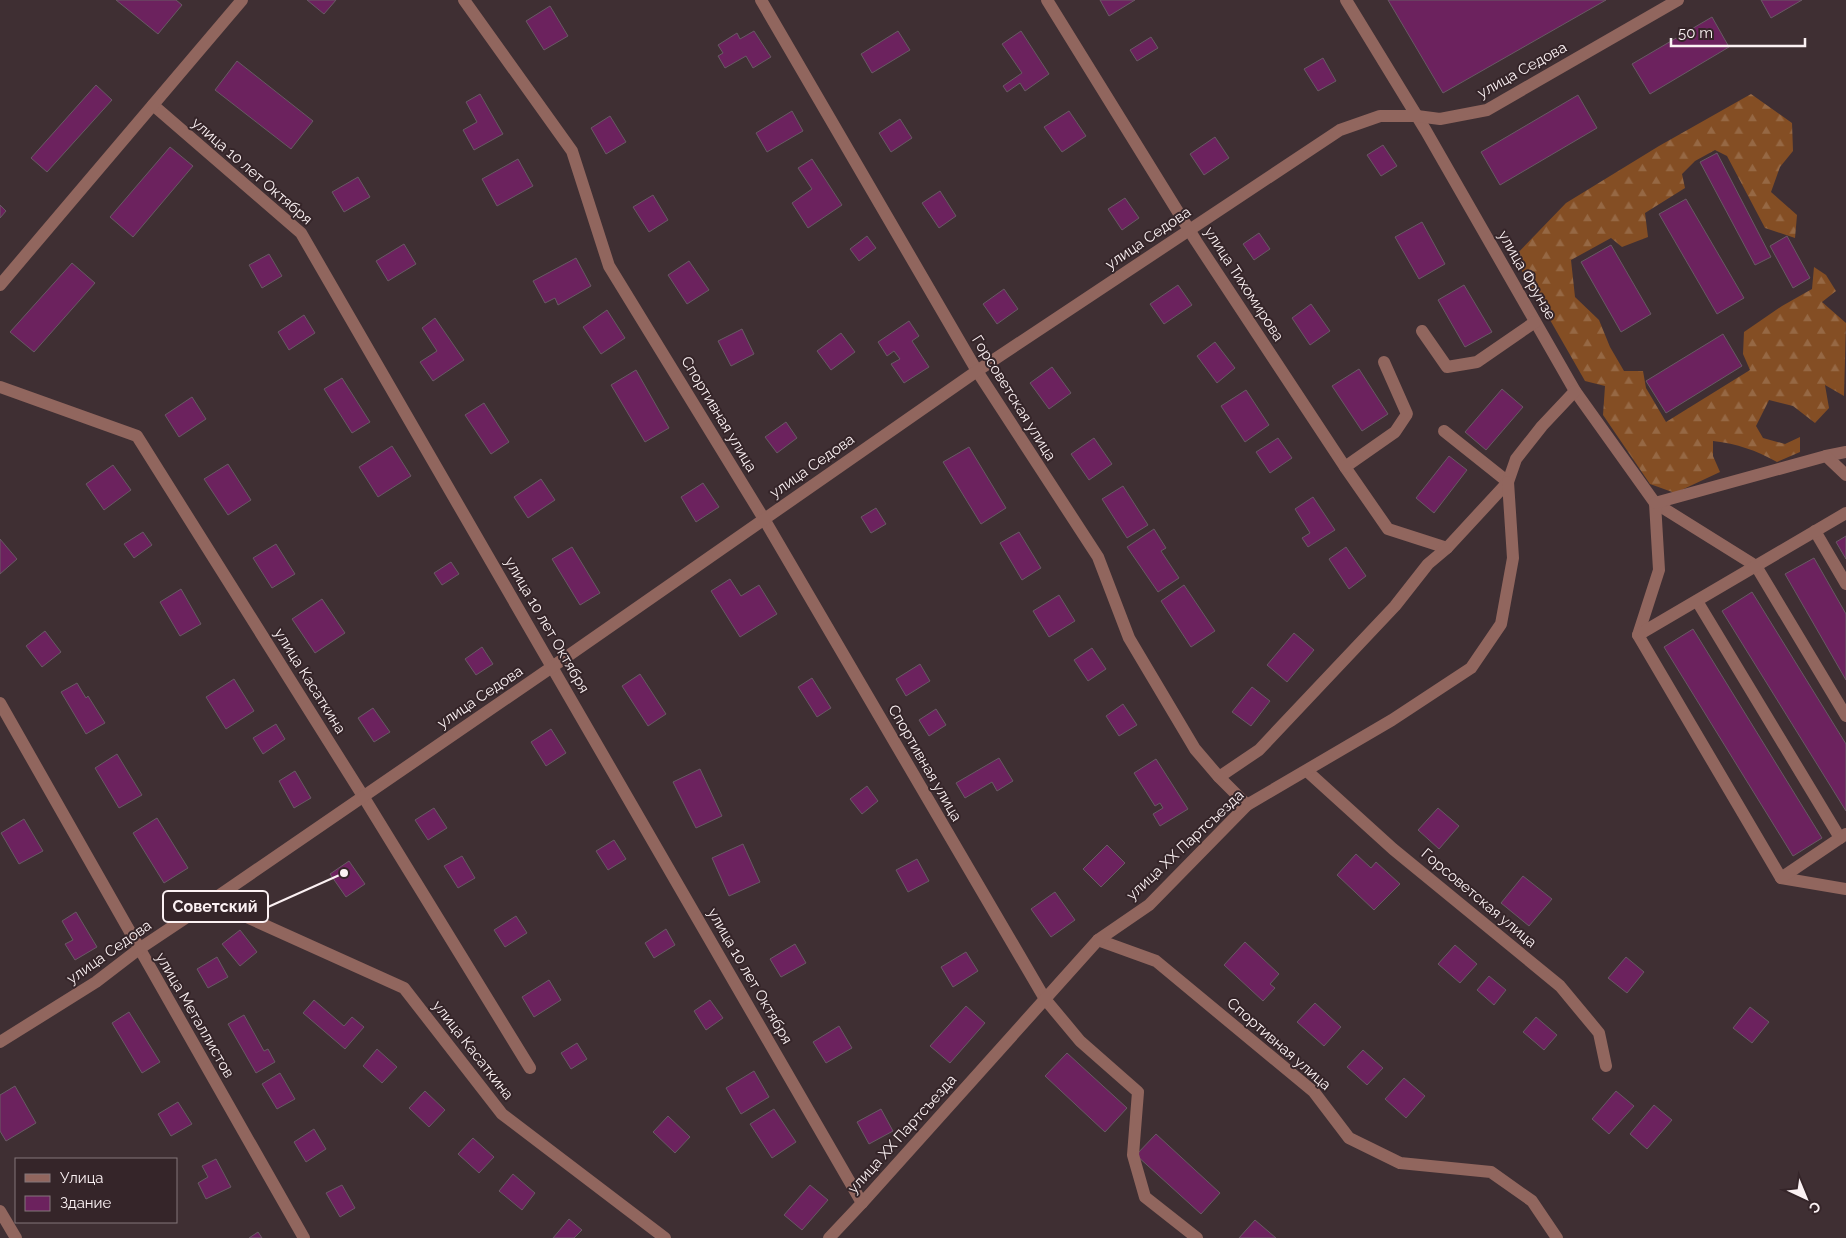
<svg xmlns="http://www.w3.org/2000/svg" width="1846" height="1238" viewBox="0 0 1846 1238" font-family="Raleway,sans-serif">
<defs>
<pattern id="forest-firs" width="22" height="20" patternUnits="userSpaceOnUse" patternTransform="scale(1.25)"><rect width="22" height="20" fill="#844e24"/><path d="M5 1l3.5 6h-7zM16 11l3.5 6h-7z" fill="#966844"/></pattern>
</defs>
<rect width="100%" height="100%" fill="#3f2f33"/>
<!-- forest -->
<path fill="url(#forest-firs)" d="M1751 94 1792 123 1793 151 1780 167 1771 192 1797 215 1795 238 1765 228 1727 156 1715 150 1695 161 1682 174 1685 188 1645 213 1648 237 1622 247 1611 238 1571 260 1575 297 1599 320 1610 347 1624 371H1643L1646 388 1666 422 1750 370 1743 354 1744 332 1782 306 1812 289 1814 267 1826 275 1836 291 1822 302 1846 323 1844 396 1825 385 1829 408 1815 423 1793 406 1769 400 1756 426 1763 438 1785 444 1800 437V452L1777 462C1755 450 1738 444 1713 441V456L1720 472 1675 493 1650 484 1603 415 1605 386 1585 381 1514 257 1566 203 1659 146Z"/>
<!-- building -->
<g fill="#6c225e" stroke="#685a64">
<path d="M116 0H176L182 5 158 34Z"/>
<path d="M307 0H336L324 14Z"/>
<path d="M1100 0H1135L1109 16Z"/>
<path d="M1388 0H1606L1443 93Z"/>
<path d="M1761 0H1802L1771 18Z"/>
<path d="M550 6 568 36 544 50 526 21Z"/>
<path d="M1712 17 1729 47 1650 94 1632 64Z"/>
<path d="M754 31 771 57 753 68 746 56 725 68 718 56 723 53 718 45 737 33 740 39Z"/>
<path d="M898 31 910 50 872 73 861 54Z"/>
<path d="M1021 31 1049 74 1025 91 1020 83 1007 92 1003 86 1022 73 1002 44Z"/>
<path d="M1151 37 1158 48 1137 61 1130 50Z"/>
<path d="M1323 58 1336 81 1318 91 1304 69Z"/>
<path d="M237 61 313 121 291 149 215 90Z"/>
<path d="M96 85 112 100 47 172 31 158Z"/>
<path d="M480 94 503 134 474 150 463 130 477 122 466 102Z"/>
<path d="M1578 95 1597 128 1500 185 1481 152Z"/>
<path d="M792 111 803 131 767 152 756 133Z"/>
<path d="M1069 111 1086 136 1062 152 1044 127Z"/>
<path d="M610 116 626 142 606 154 591 128Z"/>
<path d="M900 119 912 138 891 152 879 133Z"/>
<path d="M1215 137 1229 158 1204 175 1190 154Z"/>
<path d="M1383 145 1397 166 1381 176 1367 155Z"/>
<path d="M170 147 193 166 133 237 110 217Z"/>
<path d="M1717 153 1771 257 1755 265 1700 162Z"/>
<path d="M518 159 533 186 497 206 482 179Z"/>
<path d="M812 159 842 205 808 228 792 203 812 189 798 168Z"/>
<path d="M358 177 370 197 344 212 332 192Z"/>
<path d="M940 191 956 216 939 228 922 203Z"/>
<path d="M653 195 668 220 649 232 633 207Z"/>
<path d="M1125 198 1139 218 1122 230 1108 209Z"/>
<path d="M1686 199 1744 298 1717 314 1659 214Z"/>
<path d="M0 205 6 211 0 218Z"/>
<path d="M1422 222 1445 264 1419 279 1395 237Z"/>
<path d="M1259 233 1270 249 1254 260 1243 244Z"/>
<path d="M867 236 876 248 859 261 850 249Z"/>
<path d="M1787 236 1810 278 1793 288 1770 246Z"/>
<path d="M404 244 416 264 388 281 376 261Z"/>
<path d="M1611 245 1651 314 1621 332 1581 262Z"/>
<path d="M269 254 282 276 262 288 249 265Z"/>
<path d="M576 258 591 286 558 305 555 298 545 303 533 281Z"/>
<path d="M689 261 709 290 687 304 668 275Z"/>
<path d="M72 263 95 283 34 352 10 332Z"/>
<path d="M1178 285 1192 305 1164 324 1150 304Z"/>
<path d="M1464 285 1492 332 1465 347 1438 300Z"/>
<path d="M1004 289 1018 309 997 324 983 304Z"/>
<path d="M1311 304 1330 331 1310 345 1292 318Z"/>
<path d="M607 310 625 338 601 354 583 327Z"/>
<path d="M304 315 315 333 289 350 278 332Z"/>
<path d="M435 318 464 360 433 381 420 362 437 351 422 328Z"/>
<path d="M909 321 919 336 912 341 929 367 904 383 891 364 900 359 894 351 887 356 878 342Z"/>
<path d="M742 329 754 354 731 366 718 341Z"/>
<path d="M841 333 855 352 831 370 817 351Z"/>
<path d="M1723 334 1742 366 1666 413 1646 381Z"/>
<path d="M1215 342 1235 368 1217 383 1197 356Z"/>
<path d="M1052 367 1071 393 1049 409 1030 383Z"/>
<path d="M1359 369 1388 414 1362 431 1332 386Z"/>
<path d="M636 370 669 428 645 442 611 385Z"/>
<path d="M342 378 370 422 352 433 324 389Z"/>
<path d="M1502 389 1523 407 1486 450 1465 432Z"/>
<path d="M1246 390 1269 425 1245 442 1221 406Z"/>
<path d="M192 397 206 419 179 437 165 415Z"/>
<path d="M484 403 509 442 491 454 465 415Z"/>
<path d="M786 422 797 438 777 453 765 437Z"/>
<path d="M1094 438 1112 464 1089 480 1071 454Z"/>
<path d="M1278 438 1292 458 1270 473 1256 452Z"/>
<path d="M392 446 411 476 378 497 359 467Z"/>
<path d="M969 447 1006 508 981 524 943 462Z"/>
<path d="M1449 456 1467 470 1434 513 1416 498Z"/>
<path d="M228 464 251 500 228 515 204 479Z"/>
<path d="M113 465 131 490 104 510 86 484Z"/>
<path d="M541 479 555 500 528 518 514 497Z"/>
<path d="M703 483 719 507 696 522 681 497Z"/>
<path d="M1123 486 1148 525 1127 538 1102 499Z"/>
<path d="M1313 497 1335 530 1308 547 1302 538 1310 533 1295 509Z"/>
<path d="M876 508 886 524 871 533 861 517Z"/>
<path d="M1154 529 1166 548 1161 551 1179 578 1158 592 1127 547Z"/>
<path d="M143 532 152 545 134 558 124 544Z"/>
<path d="M1019 532 1041 568 1022 580 1000 543Z"/>
<path d="M1846 536V559L1836 542Z"/>
<path d="M0 539 17 559 0 574Z"/>
<path d="M276 544 295 574 272 588 253 558Z"/>
<path d="M572 547 600 593 580 605 552 559Z"/>
<path d="M1346 547 1366 576 1349 589 1329 559Z"/>
<path d="M1814 558 1846 614V680L1785 574Z"/>
<path d="M451 562 459 574 442 585 434 573Z"/>
<path d="M730 579 741 596 759 585 777 614 740 637 711 591Z"/>
<path d="M1184 585 1215 631 1191 647 1161 601Z"/>
<path d="M181 589 201 624 180 636 160 602Z"/>
<path d="M1752 592 1846 744V811L1722 611Z"/>
<path d="M1059 595 1075 621 1049 637 1033 611Z"/>
<path d="M322 599 345 633 315 653 292 619Z"/>
<path d="M1693 629 1822 838 1793 856 1664 647Z"/>
<path d="M45 631 61 652 42 667 26 646Z"/>
<path d="M1294 633 1314 650 1287 682 1267 665Z"/>
<path d="M482 647 493 664 476 675 465 659Z"/>
<path d="M1092 648 1106 669 1088 681 1074 660Z"/>
<path d="M920 664 930 681 906 696 896 679Z"/>
<path d="M640 674 666 714 648 726 622 686Z"/>
<path d="M812 678 831 708 817 717 798 687Z"/>
<path d="M234 679 254 711 226 729 206 697Z"/>
<path d="M77 683 86 698 88 696 105 723 86 734 61 692Z"/>
<path d="M1252 687 1270 701 1251 726 1232 712Z"/>
<path d="M1123 704 1137 725 1119 736 1106 716Z"/>
<path d="M373 708 390 732 374 742 358 718Z"/>
<path d="M936 709 946 725 929 736 919 720Z"/>
<path d="M276 724 285 739 263 754 253 738Z"/>
<path d="M551 729 566 753 546 766 531 742Z"/>
<path d="M117 754 142 795 119 808 95 768Z"/>
<path d="M999 758 1013 781 997 791 992 782 965 798 956 783Z"/>
<path d="M1156 759 1188 809 1160 826 1153 814 1163 808 1160 803 1155 806 1134 773Z"/>
<path d="M700 769 722 816 696 828 673 782Z"/>
<path d="M295 771 311 798 294 808 279 781Z"/>
<path d="M867 786 878 801 862 814 850 799Z"/>
<path d="M434 808 447 828 428 840 415 820Z"/>
<path d="M1438 808 1459 826 1439 849 1418 830Z"/>
<path d="M157 818 188 868 164 883 133 833Z"/>
<path d="M24 819 43 851 19 864 1 833Z"/>
<path d="M614 840 626 859 608 870 596 851Z"/>
<path d="M743 844 760 882 729 896 712 858Z"/>
<path d="M1107 845 1125 863 1101 887 1083 869Z"/>
<path d="M1356 854 1371 868 1376 862 1400 884 1374 910 1337 875Z"/>
<path d="M462 856 475 878 458 888 444 866Z"/>
<path d="M917 859 929 881 908 892 896 870Z"/>
<path d="M349 861 365 884 346 897 330 874Z"/>
<path d="M1523 876 1552 899 1529 926 1501 903Z"/>
<path d="M1055 892 1075 920 1051 937 1031 909Z"/>
<path d="M76 912 97 947 75 960 65 944 73 940 62 921Z"/>
<path d="M516 916 527 933 505 947 494 930Z"/>
<path d="M666 929 675 945 654 958 645 943Z"/>
<path d="M240 930 257 952 240 966 222 944Z"/>
<path d="M1245 942 1279 974 1270 984 1275 988 1263 1001 1224 965Z"/>
<path d="M795 944 806 963 781 977 770 959Z"/>
<path d="M1455 945 1477 964 1460 983 1438 964Z"/>
<path d="M966 952 978 971 953 987 941 967Z"/>
<path d="M217 957 228 977 208 988 197 969Z"/>
<path d="M1626 957 1644 972 1627 993 1608 978Z"/>
<path d="M1489 976 1506 990 1494 1005 1477 990Z"/>
<path d="M549 980 561 1000 534 1017 522 997Z"/>
<path d="M314 1000 344 1026 352 1017 364 1027 345 1049 303 1013Z"/>
<path d="M710 1000 723 1018 706 1030 694 1011Z"/>
<path d="M1315 1003 1341 1027 1324 1046 1297 1022Z"/>
<path d="M966 1006 985 1023 950 1063 930 1046Z"/>
<path d="M1750 1007 1769 1022 1752 1043 1733 1028Z"/>
<path d="M129 1012 160 1062 142 1073 112 1023Z"/>
<path d="M244 1015 264 1051 268 1049 275 1062 256 1073 228 1024Z"/>
<path d="M1536 1017 1557 1035 1544 1050 1523 1032Z"/>
<path d="M839 1026 852 1048 826 1063 813 1042Z"/>
<path d="M577 1043 587 1059 571 1069 561 1053Z"/>
<path d="M377 1049 397 1067 382 1083 363 1066Z"/>
<path d="M1363 1050 1383 1068 1367 1085 1347 1067Z"/>
<path d="M1067 1053 1127 1108 1105 1132 1045 1076Z"/>
<path d="M754 1071 769 1097 741 1114 726 1088Z"/>
<path d="M280 1073 295 1099 277 1109 262 1084Z"/>
<path d="M1404 1078 1425 1096 1406 1118 1385 1099Z"/>
<path d="M15 1086 36 1123 6 1141 0 1131V1095Z"/>
<path d="M425 1091 445 1110 429 1127 409 1108Z"/>
<path d="M1616 1091 1634 1106 1609 1134 1592 1119Z"/>
<path d="M178 1102 192 1124 171 1136 158 1114Z"/>
<path d="M1654 1105 1672 1120 1647 1149 1630 1134Z"/>
<path d="M774 1109 796 1142 772 1158 750 1124Z"/>
<path d="M881 1109 893 1131 869 1144 857 1122Z"/>
<path d="M668 1116 690 1137 675 1153 653 1132Z"/>
<path d="M314 1129 326 1149 306 1162 294 1142Z"/>
<path d="M1156 1134 1220 1193 1201 1214 1136 1155Z"/>
<path d="M473 1138 494 1157 479 1173 458 1154Z"/>
<path d="M216 1159 231 1187 206 1199 198 1183 208 1177 202 1166Z"/>
<path d="M513 1174 535 1193 522 1210 499 1191Z"/>
<path d="M342 1185 355 1208 340 1217 326 1193Z"/>
<path d="M810 1185 828 1200 802 1230 784 1215Z"/>
<path d="M569 1219 582 1230 574 1238H553Z"/>
<path d="M1255 1220 1276 1238H1239Z"/>
<path d="M258 1232 262 1238H249Z"/>
</g>
<g fill="none" stroke-linecap="round" stroke-linejoin="round">
<!-- minor -->
<g stroke="#91665e" stroke-width="12">
<path d="M464 0 572 151 609 266 764 519 1045 999 1080 1041 1138 1092 1133 1155 1145 1197 1197 1238"/>
<path d="M761 0 977 371 1098 557 1129 638 1195 749 1219 777 1247 805"/>
<path d="M1047 0 1196 241 1345 467 1388 529 1447 548"/>
<path d="M1346 0 1426 131 1575 391 1655 503 1756 566 1846 716"/>
<path d="M153 105 301 233 862 1203"/>
<path d="M0 285 242 0"/>
<path d="M1422 331 1447 367 1477 362 1535 322"/>
<path d="M0 387 137 436 363 796 530 1068"/>
<path d="M1444 431 1508 482"/>
<path d="M1826 456 1846 452"/>
<path d="M1345 467 1395 432 1407 414 1384 362"/>
<path d="M1655 503 1659 570 1638 635 1781 878 1846 889"/>
<path d="M1655 503 1826 456 1846 475"/>
<path d="M1815 531 1846 584"/>
<path d="M1697 601 1840 838"/>
<path d="M1638 635 1846 513"/>
<path d="M0 703 304 1238"/>
<path d="M1307 771 1393 849 1560 986 1599 1033 1606 1066"/>
<path d="M1219 777 1259 750 1395 606 1428 564 1447 548 1508 482 1516 459 1542 426 1575 391"/>
<path d="M1781 878 1846 834"/>
<path d="M211 901 404 988 502 1114 665 1238"/>
<path d="M1098 940 1156 961 1314 1092 1349 1138 1400 1163 1491 1172 1532 1201 1557 1238"/>
<path d="M0 1042 96 982 139 949 211 901 552 667 977 371 1340 130 1380 116H1417L1440 119 1487 110 1678 0"/>
<path d="M0 1211 16 1238"/>
<path d="M829 1238 862 1203 1098 940 1149 905 1247 805 1392 720 1471 668 1501 624 1513 558 1508 482"/>
</g>
</g>
<g text-anchor="middle" stroke-width="4" stroke-linejoin="round" paint-order="stroke">
<!-- street labels -->
<g font-size="15" fill="#fbf1f3" stroke="#352529">
<text transform="translate(1522 70) rotate(-29)" y="5">улица Седова</text>
<text transform="translate(252 171) rotate(41)" y="5">улица 10 лет Октября</text>
<text transform="translate(1148 238) rotate(-34)" y="5">улица Седова</text>
<text transform="translate(1527 275) rotate(60)" y="5">улица Фрунзе</text>
<text transform="translate(1244 284) rotate(57)" y="5">улица Тихомирова</text>
<text transform="translate(1014 398) rotate(58)" y="5">Горсоветская улица</text>
<text transform="translate(719 414) rotate(59)" y="5">Спортивная улица</text>
<text transform="translate(812 466) rotate(-35)" y="5">улица Седова</text>
<text transform="translate(547 625) rotate(60)" y="5">улица 10 лет Октября</text>
<text transform="translate(310 681) rotate(58)" y="5">улица Касаткина</text>
<text transform="translate(480 697) rotate(-34)" y="5">улица Седова</text>
<text transform="translate(925 763) rotate(60)" y="5">Спортивная улица</text>
<text transform="translate(1185 845) rotate(-43)" y="5">улица XX Партсъезда</text>
<text transform="translate(1479 898) rotate(40)" y="5">Горсоветская улица</text>
<text transform="translate(109 952) rotate(-35)" y="5">улица Седова</text>
<text transform="translate(750 976) rotate(60)" y="5">улица 10 лет Октября</text>
<text transform="translate(195 1015) rotate(60)" y="5">улица Металлистов</text>
<text transform="translate(1279 1044) rotate(41)" y="5">Спортивная улица</text>
<text transform="translate(473 1050) rotate(52)" y="5">улица Касаткина</text>
<text transform="translate(902 1134) rotate(-48)" y="5">улица XX Партсъезда</text>
</g>
</g>
<!-- callouts -->
<path fill="none" stroke="#fbf1f3" stroke-width="2" d="M344 873L268 907"/>
<circle fill="#fbf1f3" stroke="#352529" stroke-width="2" cx="344" cy="873" r="5"/>
<rect fill="#352529" stroke="#fbf1f3" stroke-width="2" x="163" y="891" width="105" height="31" rx="5"/>
<g font-size="16" text-anchor="middle" font-weight="bold" fill="#fbf1f3">
<text x="215" y="912">Советский</text>
</g>
<!-- legend -->
<rect x="15" y="1158" width="162" height="65" fill="#352529" stroke="#84777a"/>
<rect x="25" y="1174" width="25" height="8" fill="#91665e" stroke="#84777a"/>
<text x="60" y="1183" font-size="15" fill="#fbf1f3">Улица</text>
<rect x="25" y="1196" width="25" height="15" fill="#6c225e" stroke="#84777a"/>
<text x="60" y="1208" font-size="15" fill="#fbf1f3">Здание</text>
<!-- north arrow -->
<g transform="translate(1806 1198) rotate(136)" stroke="#352529" stroke-width="4" paint-order="stroke">
<path d="M0-4L9 19L0 12L-9 19Z" fill="#fbf1f3"/>
<text y="-8" font-size="14" font-weight="bold" text-anchor="middle" fill="#fbf1f3">С</text>
</g>
<!-- scale -->
<path d="M1671 38v8h134v-8" fill="none" stroke="#fbf1f3" stroke-width="2.5"/>
<text x="1678" y="38" font-size="15" fill="#fbf1f3" stroke="#352529" stroke-width="4" paint-order="stroke">50 m</text>
</svg>
